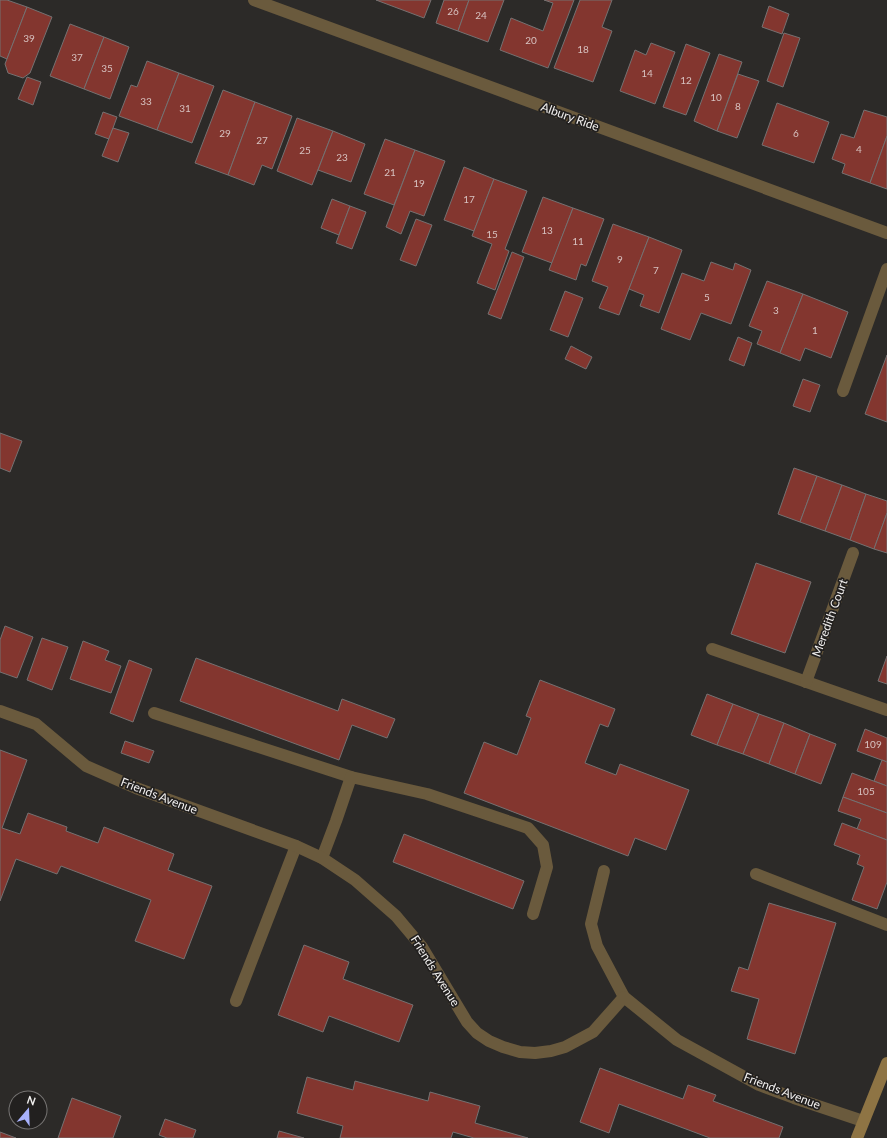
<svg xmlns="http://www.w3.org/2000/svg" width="887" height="1138" viewBox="0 0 887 1138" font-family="Lato,sans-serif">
<rect width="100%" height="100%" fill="#2c2a28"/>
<!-- building -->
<g fill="#83362f" stroke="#757171">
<path d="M0 0H7L27 7 7 59 0 56Z"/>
<path d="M376 0H431L424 18Z"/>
<path d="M444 0H469L458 31 436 23Z"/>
<path d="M469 0H504L488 42 458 31Z"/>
<path d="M544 0H574L548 68 500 50 511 18 543 31 553 3Z"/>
<path d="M580 0H612L602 27 612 31 593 82 554 68Z"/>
<path d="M769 6 789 14 782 34 762 27Z"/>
<path d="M27 7 52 17 30 73 23 78 8 73 5 64Z"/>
<path d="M70 24 104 37 84 89 50 76Z"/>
<path d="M784 33 800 38 783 87 767 81Z"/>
<path d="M104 37 129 47 110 99 84 89Z"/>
<path d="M651 43 675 52 655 104 620 91 635 50 646 55Z"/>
<path d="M686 44 710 53 686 115 663 107Z"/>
<path d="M719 54 742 62 717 131 694 121Z"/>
<path d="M147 61 179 73 157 130 119 116 131 85 137 87Z"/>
<path d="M179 73 214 86 192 143 157 130Z"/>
<path d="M738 74 759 81 737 138 717 131Z"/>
<path d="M27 77 41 82 33 105 18 99Z"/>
<path d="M223 90 255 102 228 175 195 163Z"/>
<path d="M255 102 292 116 272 169 262 165 254 185 228 175Z"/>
<path d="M777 103 829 122 814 163 762 145Z"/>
<path d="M864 110 887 117V136L870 183 842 173 845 164 832 159 841 134 854 138Z"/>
<path d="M103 112 117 117 109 139 95 134Z"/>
<path d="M297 118 333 131 312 185 277 171Z"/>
<path d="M113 128 129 133 118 162 102 156Z"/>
<path d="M333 131 365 144 351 182 318 170Z"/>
<path d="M887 136V189L870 183Z"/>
<path d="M385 139 415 150 394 205 364 194Z"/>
<path d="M415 150 445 161 424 216 410 211 401 234 386 227Z"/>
<path d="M464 167 494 179 474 231 444 220Z"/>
<path d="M494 179 527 191 505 249 509 251 495 290 477 283 492 244 472 236Z"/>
<path d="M543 197 573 208 552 263 522 252Z"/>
<path d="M332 199 350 206 339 235 321 228Z"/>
<path d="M350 206 366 212 352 249 336 243Z"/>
<path d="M573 208 604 219 586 266 581 264 576 280 549 270Z"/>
<path d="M416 219 432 225 416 266 400 260Z"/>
<path d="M613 224 649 237 619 315 599 308 608 287 592 281Z"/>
<path d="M649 237 682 250 659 313 640 306 644 295 629 289Z"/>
<path d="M512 252 524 257 501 319 488 314Z"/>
<path d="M711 262 733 270 735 263 751 270 731 324 701 313 690 340 661 329 682 273 704 281Z"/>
<path d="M767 281 803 294 780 353 757 344 762 331 749 326Z"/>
<path d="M565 291 583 298 568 337 550 330Z"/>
<path d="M803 294 848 312 831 358 805 348 800 361 780 353Z"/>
<path d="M738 337 752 343 744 366 729 360Z"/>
<path d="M571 346 592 357 586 369 565 359Z"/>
<path d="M887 355V422L865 414Z"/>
<path d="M803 379 820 385 810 412 793 406Z"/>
<path d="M0 433 22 441 10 472 0 468Z"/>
<path d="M794 468 817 476 800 522 778 514Z"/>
<path d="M817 476 842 485 825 531 800 522Z"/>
<path d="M842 485 866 494 850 540 825 531Z"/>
<path d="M866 494 887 501V513L874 549 850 540Z"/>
<path d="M887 513V553L874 549Z"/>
<path d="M756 563 811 582 785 653 731 634Z"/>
<path d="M5 626 33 637 17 678 0 672V640Z"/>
<path d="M42 638 68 647 52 690 27 680Z"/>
<path d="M83 641 109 651 105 660 121 666 111 693 70 679Z"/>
<path d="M887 656V684L878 681Z"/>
<path d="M196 658 338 711 342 699 395 719 387 738 352 725 339 760 180 701Z"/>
<path d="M129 660 152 669 133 722 110 713Z"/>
<path d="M540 680 615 709 608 727 600 724 585 763 616 775 620 764 689 790 666 850 635 838 628 856 464 793 484 742 517 755 531 718 526 716Z"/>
<path d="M707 694 733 704 717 745 691 735Z"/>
<path d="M733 704 759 714 743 754 717 745Z"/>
<path d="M759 714 784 723 769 764 743 754Z"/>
<path d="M784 723 810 734 795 774 769 764Z"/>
<path d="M865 729 887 738V762L857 751Z"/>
<path d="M810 734 836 744 821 784 795 774Z"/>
<path d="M125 741 154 751 149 763 121 753Z"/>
<path d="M0 750 27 760 2 828 20 834 28 813 67 827 66 831 98 843 104 827 174 854 168 870 212 886 184 959 135 941 151 900 61 866 57 874 16 859 0 901Z"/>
<path d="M882 760 887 762V786L874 781Z"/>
<path d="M852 773 887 786V813L843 797Z"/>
<path d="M843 797 887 813V840L857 829 861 819 838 811Z"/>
<path d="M842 823 887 840V882L877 909 852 900 864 867 857 864 860 855 834 845Z"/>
<path d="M404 834 524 881 513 909 393 862Z"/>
<path d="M769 903 836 923 795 1054 747 1039 759 999 731 991 739 967 748 970Z"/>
<path d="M304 945 349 962 343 979 413 1005 399 1042 329 1016 323 1032 278 1015Z"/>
<path d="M600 1068 683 1099 688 1085 716 1095 713 1101 783 1127 779 1138H710L619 1104 609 1133 580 1122Z"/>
<path d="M307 1077 353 1090 355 1081 428 1101 430 1092 480 1106 475 1123 528 1138H474L453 1132 451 1138H340L343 1126 297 1113Z"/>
<path d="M72 1098 121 1116 113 1138H58Z"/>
<path d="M165 1119 196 1130 193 1138H167L159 1135Z"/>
<path d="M279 1131 304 1138H277Z"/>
<path d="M0 1132 16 1138H0Z"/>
</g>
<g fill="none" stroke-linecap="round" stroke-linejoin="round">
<!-- lane -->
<g stroke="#6a5a3d" stroke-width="12">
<path d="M843 391 887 269"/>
<path d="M712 649 887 710"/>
<path d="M806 682 853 553"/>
<path d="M154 713 351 777"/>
<path d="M322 858 336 821 351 777 427 794 528 828 543 845 547 867 533 914"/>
<path d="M604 871 591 924 597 946 624 997"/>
<path d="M756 874 887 925"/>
<path d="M236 1001 296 846"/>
</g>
<!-- street -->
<g stroke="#6a5a3d" stroke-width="12">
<path d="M254 0 887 233"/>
<path d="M0 711 36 724 86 766 136 788 296 846 322 858 355 880 396 916 422 947 467 1022 477 1033 489 1041 503 1047 520 1052 535 1053 551 1051 565 1047 593 1032 624 997 677 1040 759 1085 794 1098 863 1121"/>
</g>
<!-- secondary -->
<path stroke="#8e7444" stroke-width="12" d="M857 1138 887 1063"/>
</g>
<g text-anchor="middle" stroke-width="3.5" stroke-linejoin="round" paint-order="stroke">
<!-- number labels -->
<g font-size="10" fill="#d7c2c0">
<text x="453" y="15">26</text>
<text x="481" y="19">24</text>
<text x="29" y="42">39</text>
<text x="531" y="44">20</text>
<text x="583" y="53">18</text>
<text x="77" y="61">37</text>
<text x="107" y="72">35</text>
<text x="647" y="77">14</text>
<text x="686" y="84">12</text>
<text x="716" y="101">10</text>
<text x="146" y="105">33</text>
<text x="738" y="110">8</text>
<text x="185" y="112">31</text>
<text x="225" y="137">29</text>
<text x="796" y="137">6</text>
<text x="262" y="144">27</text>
<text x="859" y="153">4</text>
<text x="305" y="154">25</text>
<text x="342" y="161">23</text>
<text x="390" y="176">21</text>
<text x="419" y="187">19</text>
<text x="469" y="203">17</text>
<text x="547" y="234">13</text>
<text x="492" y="238">15</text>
<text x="578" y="245">11</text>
<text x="620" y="263">9</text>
<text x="656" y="274">7</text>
<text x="707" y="301">5</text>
<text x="776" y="314">3</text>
<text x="815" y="334">1</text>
<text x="873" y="748">109</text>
<text x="866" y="795">105</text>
</g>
<!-- street labels -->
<g font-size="12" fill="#f3f1f0" stroke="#22201f">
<text transform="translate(570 117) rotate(20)" y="4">Albury Ride</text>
<text transform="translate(830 618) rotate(-70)" y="4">Meredith Court</text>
<text transform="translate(159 796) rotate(21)" y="4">Friends Avenue</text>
<text transform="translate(435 971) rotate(58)" y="4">Friends Avenue</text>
<text transform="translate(782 1091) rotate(21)" y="4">Friends Avenue</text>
</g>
</g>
<!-- north arrow -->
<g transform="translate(28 1110) rotate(19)"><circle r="19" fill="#22201f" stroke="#767473"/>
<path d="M0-3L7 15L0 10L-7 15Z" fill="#a7b1fc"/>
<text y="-6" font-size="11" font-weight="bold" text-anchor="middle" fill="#f3f1f0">N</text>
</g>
</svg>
